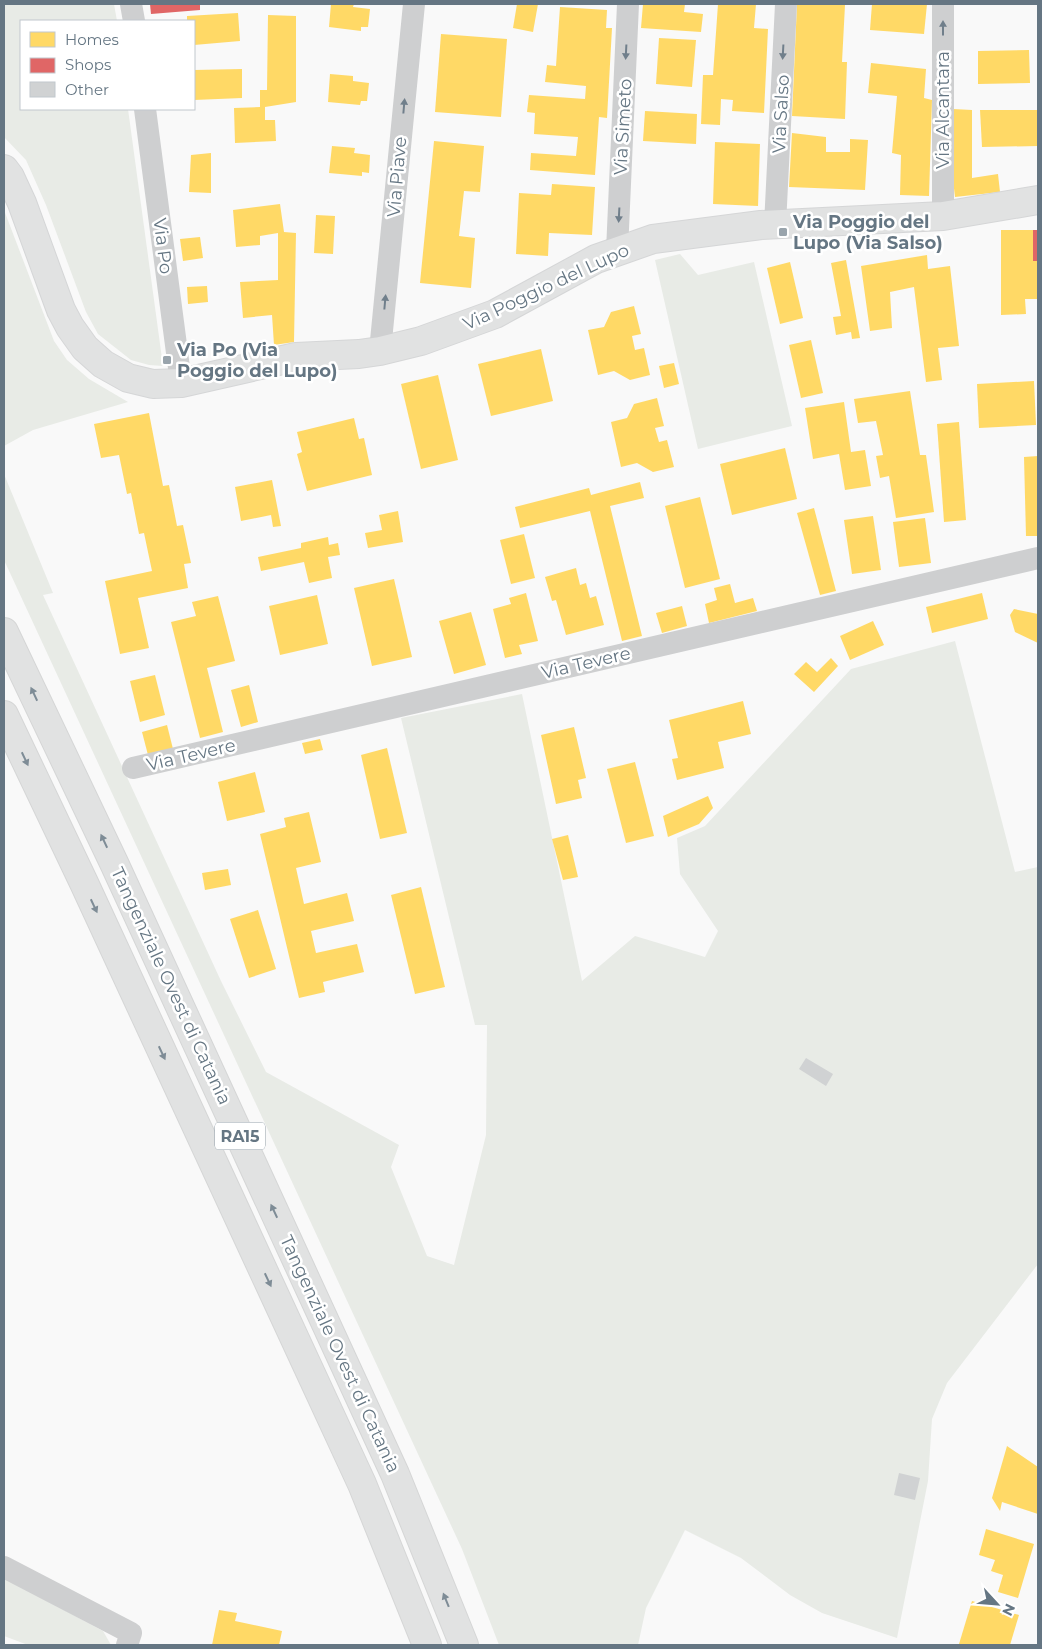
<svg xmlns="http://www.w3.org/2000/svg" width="1042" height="1649" viewBox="0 0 1042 1649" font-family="Montserrat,sans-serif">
<rect width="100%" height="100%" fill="#f9f9f9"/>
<!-- green -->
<g fill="#e8ebe6">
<path d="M4 4H114L117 21H21V109H128L163 366 149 365 131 360 98 334 86 312 46 205 26 160 4 137Z"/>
<path d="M4 210 54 341 67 360 89 379 128 402 33 430 4 446Z"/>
<path d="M680 254 698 275 754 262 792 426 698 449 655 260Z"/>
<path d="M4 474 53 593 43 595 221 981 266 1072 399 1145 391 1167 427 1256 454 1265 486 1135 487 1025H475L401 718 522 694 582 981 635 936 705 957 718 931 680 874 677 838 705 826 851 669 955 641 1015 872 1038 867V1264L947 1383 932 1419 928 1481 897 1638 822 1613 790 1595 741 1558 685 1530 646 1608 638 1645H499L462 1549 4 560Z"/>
<path d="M4 1578 103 1631 111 1645H28L4 1636Z"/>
</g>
<!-- homes -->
<g fill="#ffd966">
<path d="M331 4H354L353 7 370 9 368 27H361V31L329 27Z"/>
<path d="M517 4H538L533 32 513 28Z"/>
<path d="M643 4H685L684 12 703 14 701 32 641 28Z"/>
<path d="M718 4H756L754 28 768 29 764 113 732 111 733 100 721 99 720 125 701 124 703 75H713Z"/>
<path d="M797 4 845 5 842 62H847L845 119 792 116Z"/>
<path d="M872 4H927L924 34 870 30Z"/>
<path d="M560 7 607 10 606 28H612L607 118 599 117 595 175 530 170 531 153 576 156 578 137 534 134 535 113 527 112 529 95 585 99 586 86 545 82 547 65 556 66Z"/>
<path d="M238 13 240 41 194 45V21H187V16Z"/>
<path d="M268 15 296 16V102L265 107V120H275L276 141 235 143 234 108 260 107V90H267Z"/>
<path d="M441 34 507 39 501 117 435 112Z"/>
<path d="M659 38 696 40 692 87 656 84Z"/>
<path d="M1029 50 1030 83 978 84V51Z"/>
<path d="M871 63 926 69 924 98 932 100 929 196 900 195 901 155 892 153 897 96 868 93Z"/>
<path d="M242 69V98L194 100V70Z"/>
<path d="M330 74 353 76V81L369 83 367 101H361L360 105 328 102Z"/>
<path d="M953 109 972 110V178L998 174 1000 192 955 197 953 180Z"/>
<path d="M980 110H1038V146L982 147Z"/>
<path d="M645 111 697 114 696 144 643 141Z"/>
<path d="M792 133 826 137V152H850V139L868 140 865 190 789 187Z"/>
<path d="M434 141 484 146 480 192 464 191 459 236 475 238 471 288 420 283Z"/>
<path d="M715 142 760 144 758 206 713 204Z"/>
<path d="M332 146 355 148 354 153 370 155 369 173 362 172V176L329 173Z"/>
<path d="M211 153V193L189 192 191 155Z"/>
<path d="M552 184 595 187 592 235 549 233 548 256 516 254 519 193 551 195Z"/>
<path d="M280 204 284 232 296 233 294 342 274 345 272 315 243 318 240 282 278 280V233L260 236V245L236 247 233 210Z"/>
<path d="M316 215 335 216 333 254 314 253Z"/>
<path d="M1001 230H1033V261H1038V299H1025L1026 314 1001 315Z"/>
<path d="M200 237 203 258 183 261 180 239Z"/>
<path d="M927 255 928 269 950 266 959 346 938 348 942 380 926 382 914 287 890 292 892 328 870 331 861 266Z"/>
<path d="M846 260 860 338 852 339 851 332 836 335 833 317 841 316 831 263Z"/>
<path d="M790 262 803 318 780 324 767 268Z"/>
<path d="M207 286 208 302 188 304 187 287Z"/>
<path d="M634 306 641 334 632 336 635 350 644 348 650 375 630 380 614 371 598 375 588 330 604 327 611 312Z"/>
<path d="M811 340 823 393 801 398 789 345Z"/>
<path d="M541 349 553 401 491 416 478 364Z"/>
<path d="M674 363 679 384 664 388 659 366Z"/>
<path d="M438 375 458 460 421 469 401 384Z"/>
<path d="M1034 381 1036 425 979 428 977 384Z"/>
<path d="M910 391 920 455H926L934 512 896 518 889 476 880 478 876 456 883 455 876 421 858 423 854 399Z"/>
<path d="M657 398 664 426 655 428 659 442 667 440 674 467 653 472 637 463 621 467 611 422 627 418 634 404Z"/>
<path d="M844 402 851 452 865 450 871 486 845 490 839 454 813 459 805 408Z"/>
<path d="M149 413 163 486 169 485 177 526 183 525 191 563 184 564 188 588 138 598 149 648 120 654 105 581 152 571 144 533 139 534 131 493 127 494 119 455 101 458 94 424Z"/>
<path d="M354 418 359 439 364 438 372 475 307 491 297 454 302 452 297 432Z"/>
<path d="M959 422 966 520 944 522 937 424Z"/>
<path d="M785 448 797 499 732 515 720 464Z"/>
<path d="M1038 456V536H1026L1024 457Z"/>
<path d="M272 480 281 526 273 527 271 515 241 521 235 487Z"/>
<path d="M640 482 644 498 610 506 642 636 622 641 590 511 520 528 515 507 589 488 591 495Z"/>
<path d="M700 497 720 579 685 588 665 506Z"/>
<path d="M814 508 836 591 820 595 797 513Z"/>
<path d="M398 511 403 542 368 548 365 533 382 530 379 515Z"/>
<path d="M873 516 881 570 852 574 844 520Z"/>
<path d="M925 518 931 563 899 567 893 522Z"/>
<path d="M524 534 535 578 511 584 500 540Z"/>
<path d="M328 537 329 545 338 543 340 555 328 557 332 578 309 583 304 562 261 571 258 557 301 548V543Z"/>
<path d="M576 568 580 585 586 583 590 598 596 596 604 625 566 635 556 600 552 601 545 577Z"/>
<path d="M394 579 412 657 372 666 354 588Z"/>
<path d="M730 584 735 603 753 598 757 611 709 623 705 604 717 600 714 588Z"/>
<path d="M526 593 538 641 519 645 522 654 505 658 493 609 511 604 509 598Z"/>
<path d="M982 593 988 619 932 633 926 607Z"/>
<path d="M317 595 328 644 280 655 269 606Z"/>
<path d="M218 596 235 661 207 668 223 732 200 738 171 622 196 616 192 602Z"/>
<path d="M682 606 687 626 662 633 656 613Z"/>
<path d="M1014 609 1038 614V643L1015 632 1010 615Z"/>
<path d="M471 612 486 665 454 674 439 621Z"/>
<path d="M873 621 884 645 850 660 840 636Z"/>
<path d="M831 658 838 666 814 692 794 674 806 662 817 672Z"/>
<path d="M155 675 165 715 140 722 130 681Z"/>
<path d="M249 685 258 722 241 727 231 690Z"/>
<path d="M743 701 751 734 718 742 724 768 677 780 672 759 678 758 669 720Z"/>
<path d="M167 725 173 749 148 755 142 732Z"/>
<path d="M574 727 586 778 578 780 582 798 556 804 541 735Z"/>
<path d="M320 739 323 750 305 754 302 743Z"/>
<path d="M387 748 407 833 380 839 361 755Z"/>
<path d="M635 762 654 836 626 843 607 769Z"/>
<path d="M255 772 265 812 227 821 218 782Z"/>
<path d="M708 796 713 808 699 824 668 837 663 816Z"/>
<path d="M309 812 321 862 296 868 304 904 347 893 354 921 311 931 316 953 357 944 364 972 323 982 325 992 299 998 260 834 286 827 284 818Z"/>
<path d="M568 835 578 877 563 880 552 839Z"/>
<path d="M228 869 231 885 205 890 202 873Z"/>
<path d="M421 887 445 987 415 994 391 895Z"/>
<path d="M258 910 276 969 249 978 230 919Z"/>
<path d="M1007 1446 1038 1467V1514L1002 1502 1000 1511 992 1498Z"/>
<path d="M986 1529 1034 1544 1018 1598 998 1592 1003 1575 991 1571 995 1560 979 1555Z"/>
<path d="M972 1601 1019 1615 1010 1645 959 1644Z"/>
<path d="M219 1610 237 1613 235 1621 282 1631 279 1645H212Z"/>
</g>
<!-- shops -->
<g fill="#e06666">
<path d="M150 4H200V10L151 14Z"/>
<rect x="1033" y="230" width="5" height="31"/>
</g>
<!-- building -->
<g fill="#d0d2d3">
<path d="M806 1058 833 1074 826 1086 799 1069Z"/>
<path d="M899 1473 920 1478 915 1500 894 1495Z"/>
</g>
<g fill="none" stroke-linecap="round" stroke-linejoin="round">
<defs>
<path id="secondary" d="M4 169 10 177 22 203 61 310 70 327 85 348 103 364 128 378 153 384 181 383 296 357 359 354 380 351 421 341 495 314 596 259 653 239 761 225 943 216 1038 200"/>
<g id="highway">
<path d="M4 632 114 863 395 1474 464 1645"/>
<path d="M4 715 84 883 362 1484 427 1645"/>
</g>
</defs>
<!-- secondary casing -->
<use href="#secondary" stroke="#d5d6d7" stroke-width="30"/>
<!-- highway casing -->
<use href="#highway" stroke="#d5d6d6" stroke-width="30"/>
<!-- street -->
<g stroke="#cecfd0" stroke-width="22">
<path d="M131 4 134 21"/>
<path d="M145 109 181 383"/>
<path d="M943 216V4"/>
<path d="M775 225 786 4"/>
<path d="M617 251 628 4"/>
<path d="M380 351 414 4"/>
<path d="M133 768 1038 558"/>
<path d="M4 1567 131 1633 127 1645"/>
</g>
<!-- secondary -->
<use href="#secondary" stroke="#e1e2e2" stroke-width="28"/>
<!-- highway -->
<use href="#highway" stroke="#e1e2e2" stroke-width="28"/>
</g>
<!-- one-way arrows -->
<defs><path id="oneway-solid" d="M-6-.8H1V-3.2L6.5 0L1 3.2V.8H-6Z" transform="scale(1.25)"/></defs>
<g fill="#707f8b">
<use href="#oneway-solid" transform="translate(943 28) rotate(-90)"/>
<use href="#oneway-solid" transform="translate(626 52) rotate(93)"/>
<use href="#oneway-solid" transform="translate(783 52) rotate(93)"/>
<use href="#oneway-solid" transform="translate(404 106) rotate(-85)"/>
<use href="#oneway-solid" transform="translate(619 215) rotate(93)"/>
<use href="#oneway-solid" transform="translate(385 302) rotate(-85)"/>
</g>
<g fill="#7e8c96">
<use href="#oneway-solid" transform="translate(34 694) rotate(-115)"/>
<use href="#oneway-solid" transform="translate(25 759) rotate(65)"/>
<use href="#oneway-solid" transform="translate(104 841) rotate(-115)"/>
<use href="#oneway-solid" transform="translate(94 906) rotate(65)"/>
<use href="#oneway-solid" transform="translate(162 1053) rotate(65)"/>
<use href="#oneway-solid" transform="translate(274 1211) rotate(-115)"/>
<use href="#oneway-solid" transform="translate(268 1280) rotate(65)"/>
<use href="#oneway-solid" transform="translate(446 1600) rotate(-112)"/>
</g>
<!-- markers -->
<g fill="#99a4ac" stroke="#fff" stroke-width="2">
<rect x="778" y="227" width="10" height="10" rx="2.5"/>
<rect x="162" y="355" width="10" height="10" rx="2.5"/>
</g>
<g text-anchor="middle" stroke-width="5" stroke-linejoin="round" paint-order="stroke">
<!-- shield labels -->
<rect fill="#fff" stroke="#939fa8" stroke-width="1" x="215" y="1122.5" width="50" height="27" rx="4"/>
<g font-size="16" font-weight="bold" fill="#657683">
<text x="240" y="1142">RA15</text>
</g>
<!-- street labels -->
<g font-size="18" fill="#657683" stroke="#fff">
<text transform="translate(943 110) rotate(-90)" y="6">Via Alcantara</text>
<text transform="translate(781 114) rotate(-87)" y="6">Via Salso</text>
<text transform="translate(623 127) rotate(-87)" y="6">Via Simeto</text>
<text transform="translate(397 177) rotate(-85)" y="6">Via Piave</text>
<text transform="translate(163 246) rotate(83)" y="6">Via Po</text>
<text transform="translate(546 287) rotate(-25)" y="6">Via Poggio del Lupo</text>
<text transform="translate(586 663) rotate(-13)" y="6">Via Tevere</text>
<text transform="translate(191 755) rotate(-13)" y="6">Via Tevere</text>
<text transform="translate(171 986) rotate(65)" y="6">Tangenziale Ovest di Catania</text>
<text transform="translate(340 1354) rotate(65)" y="6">Tangenziale Ovest di Catania</text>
</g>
<!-- poi labels -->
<g font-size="18" font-weight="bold" fill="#657683" stroke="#fff" text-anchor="start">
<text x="793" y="228">Via Poggio del<tspan x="793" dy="21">Lupo (Via Salso)</tspan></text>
<text x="177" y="356">Via Po (Via<tspan x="177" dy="21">Poggio del Lupo)</tspan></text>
</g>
</g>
<!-- border -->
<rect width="1042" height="1649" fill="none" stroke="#657683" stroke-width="10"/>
<!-- legend -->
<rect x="20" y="20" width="175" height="90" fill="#ffffff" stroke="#c1c8cd"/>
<rect x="30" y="32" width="25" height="15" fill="#ffd966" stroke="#c1c8cd"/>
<text x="65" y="45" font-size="15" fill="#657683">Homes</text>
<rect x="30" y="58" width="25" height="15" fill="#e06666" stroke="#c1c8cd"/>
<text x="65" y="70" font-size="15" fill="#657683">Shops</text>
<rect x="30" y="82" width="25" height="15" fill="#d0d2d3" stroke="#c1c8cd"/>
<text x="65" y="95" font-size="15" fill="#657683">Other</text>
<!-- north arrow -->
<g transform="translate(997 1604) rotate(116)" stroke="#ffffff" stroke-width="4" paint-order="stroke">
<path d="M0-4L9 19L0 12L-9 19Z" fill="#657683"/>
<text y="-8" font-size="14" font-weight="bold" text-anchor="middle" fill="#657683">N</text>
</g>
</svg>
